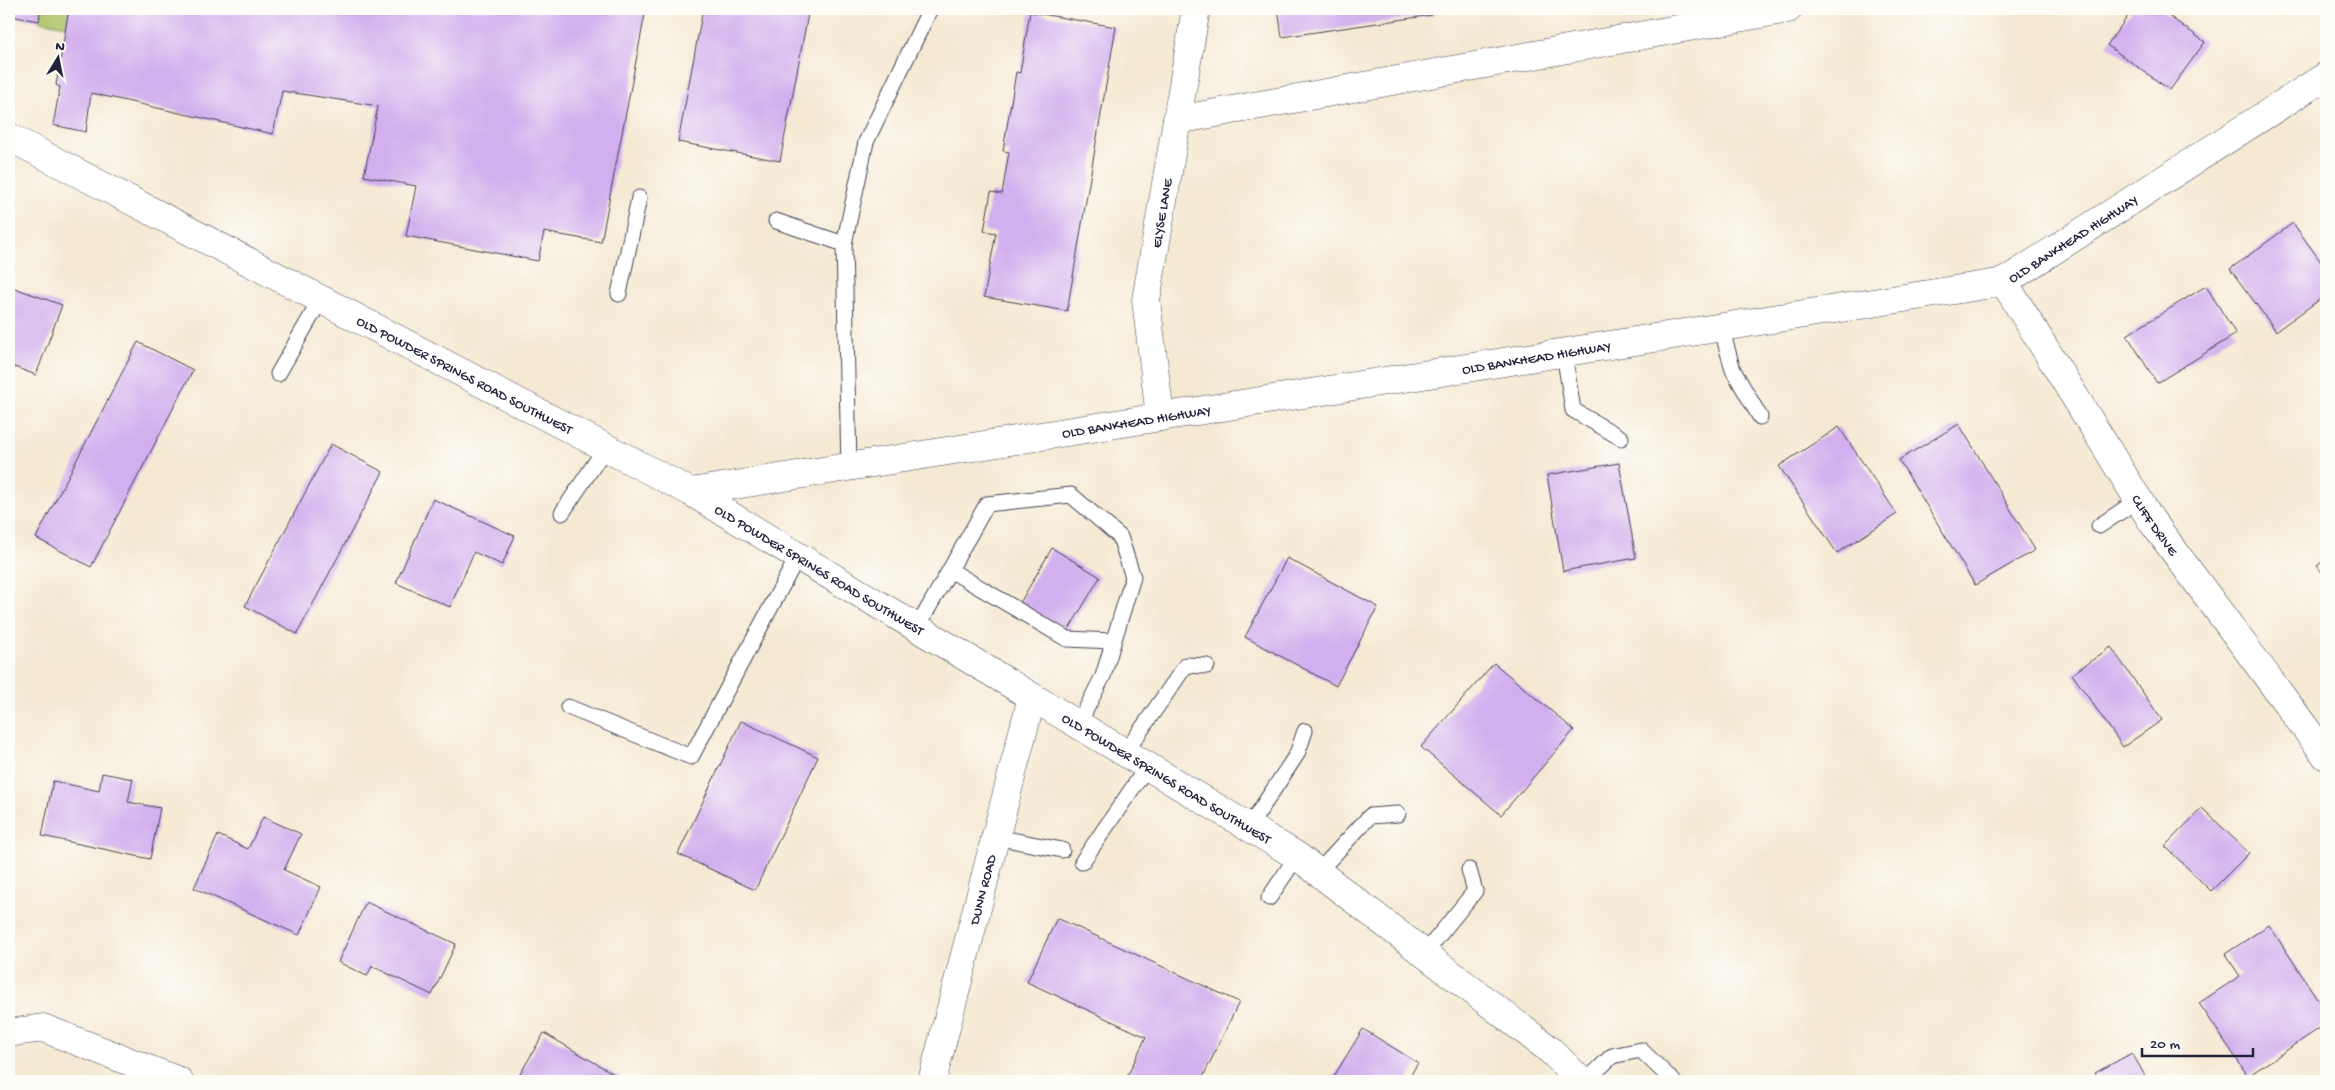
<svg xmlns="http://www.w3.org/2000/svg" width="2335" height="1090" viewBox="0 0 2335 1090" font-family="'Gochi Hand',sans-serif">
<rect width="100%" height="100%" fill="#fdfcf7"/>
<filter id="ink" filterUnits="userSpaceOnUse"><feTurbulence type="fractalNoise" baseFrequency=".02" numOctaves="2"/><feDisplacementMap in="SourceGraphic" scale="10" xChannelSelector="R" yChannelSelector="G"/><feConvolveMatrix kernelMatrix="1 2 1 2 8 2 1 2 1" color-interpolation-filters="sRGB"/></filter>
<filter id="wash" filterUnits="userSpaceOnUse"><feTurbulence type="fractalNoise" baseFrequency=".0096" numOctaves="4" result="noise"/><feDisplacementMap in="SourceGraphic" scale="20" xChannelSelector="R" yChannelSelector="G"/><feGaussianBlur stdDeviation="1.12" result="paint"/><feColorMatrix in="noise" values="0 0 0 0 0 0 0 0 0 0 0 0 0 0 0 0 0 1.4 0 .05"/><feComposite in="paint" operator="in"/></filter>
<g filter="url(#wash)">
<rect width="100%" height="100%" fill="#f5e9d3"/>
<!-- green -->
<path fill="#abc368" stroke="#667252" d="M41 9H69L66 26 39 21Z"/>
<g id="blocks">
<!-- building -->
<g fill="#d2afee">
<path d="M9 9H41L39 21 9 16Z"/>
<path d="M69 9H646L601 242 544 232 538 261 406 236 416 186 364 176 378 106 282 91 273 134 91 93 86 132 53 125 60 87 56 85Z"/>
<path d="M703 9H809L780 161 678 142Z"/>
<path d="M1278 9H1431L1432 15 1282 37Z"/>
<path d="M2133 9H2159L2205 42 2170 90 2107 45Z"/>
<path d="M1030 12 1116 27 1067 311 984 297 996 233 984 231 991 192 1002 194 1009 152 1003 151 1016 72 1020 73Z"/>
<path d="M2293 223 2326 269V295L2276 331 2230 269Z"/>
<path d="M9 286 62 305 36 375 9 365Z"/>
<path d="M2206 286 2236 334 2157 383 2127 335Z"/>
<path d="M138 342 193 370 91 567 36 538Z"/>
<path d="M1959 424 2035 550 1975 585 1899 460Z"/>
<path d="M1839 427 1897 514 1837 553 1779 466Z"/>
<path d="M331 444 383 472 297 634 245 606Z"/>
<path d="M1619 463 1636 558 1563 571 1547 475Z"/>
<path d="M433 499 515 536 502 565 474 552 450 607 396 583Z"/>
<path d="M1052 548 1100 577 1065 636 1017 608Z"/>
<path d="M1287 558 1378 607 1336 686 1245 637Z"/>
<path d="M2326 559V578L2317 566Z"/>
<path d="M2111 647 2162 720 2123 747 2072 674Z"/>
<path d="M1494 663 1574 730 1501 815 1421 747Z"/>
<path d="M741 721 818 757 755 890 678 854Z"/>
<path d="M102 773 133 779 128 802 160 808 150 859 42 836 53 781 99 791Z"/>
<path d="M2202 808 2249 853 2211 891 2165 846Z"/>
<path d="M263 817 301 834 284 870 321 887 299 935 194 888 218 835 248 849Z"/>
<path d="M366 902 456 944 432 995 372 966 367 976 338 962Z"/>
<path d="M1057 918 1239 1002 1201 1081H1125L1146 1037 1027 982Z"/>
<path d="M2269 925 2326 1012V1024L2248 1076 2199 1003 2240 976 2225 954Z"/>
<path d="M1363 1029 1418 1063 1407 1081H1331Z"/>
<path d="M544 1033 626 1081H516Z"/>
<path d="M2132 1053 2148 1081H2100L2095 1073Z"/>
</g>
</g>
</g>
<g filter="url(#ink)">
<use href="#blocks" fill-opacity="0" stroke="#424052" stroke-width="1"/>
<g fill="none" stroke-linecap="round" stroke-linejoin="round">
<defs>
<g id="service">
<path d="M776 221 844 244"/>
<path d="M619 294 639 198"/>
<path d="M1721 327 1733 370 1760 417"/>
<path d="M1564 353 1573 410 1621 438"/>
<path d="M278 374 321 299"/>
<path d="M849 466 844 244 866 142 930 9"/>
<path d="M562 513 606 447"/>
<path d="M2099 526 2138 500"/>
<path d="M950 570 1067 639 1113 641"/>
<path d="M917 628 987 504 1071 495 1120 537 1133 577 1103 676 1078 725"/>
<path d="M568 707 691 757 798 556"/>
<path d="M1125 753 1186 665 1207 666"/>
<path d="M1249 827 1297 754 1305 731"/>
<path d="M996 837 1062 850"/>
<path d="M1082 862 1147 767"/>
<path d="M1318 872 1370 816 1398 814"/>
<path d="M1269 898 1297 856"/>
<path d="M1424 954 1475 891 1469 870"/>
<path d="M1586 1081 1612 1056 1641 1050 1673 1081"/>
</g>
<g id="minor">
<path d="M1177 120 1788 9"/>
<path id="s1" d="M2004 282 2151 520 2326 756"/>
<path id="s2" d="M1160 417 1146 300 1196 9"/>
<path d="M9 1033 43 1028 179 1081"/>
<path id="s3" d="M932 1081 1032 697"/>
</g>
<g id="tertiary">
<path id="s4" d="M9 137 691 492 1297 856 1550 1050 1581 1081"/>
<path id="s5" d="M691 492 2004 282 2326 76"/>
</g>
</defs>
<!-- service casing -->
<use href="#service" stroke="#424052" stroke-width="17"/>
<!-- minor casing -->
<use href="#minor" stroke="#424052" stroke-width="29"/>
<!-- tertiary casing -->
<use href="#tertiary" stroke="#424052" stroke-width="29"/>
<!-- service -->
<use href="#service" stroke="#fff" stroke-width="15"/>
<!-- minor -->
<use href="#minor" stroke="#fff" stroke-width="28"/>
<!-- tertiary -->
<use href="#tertiary" stroke="#fff" stroke-width="28"/>
</g>
</g>
<g text-anchor="middle" stroke-width="4" stroke-linejoin="round" paint-order="stroke">
<!-- street labels -->
<g font-size="14" fill="#22223b" stroke="#fdfcf7">
<text dy="5" stroke="none"><textPath href="#s2" startOffset="206">ELYSE LANE</textPath></text>
<text dy="5" stroke="none"><textPath href="#s5" startOffset="1411">OLD BANKHEAD HIGHWAY</textPath></text>
<text dy="5" stroke="none"><textPath href="#s5" startOffset="856">OLD BANKHEAD HIGHWAY</textPath></text>
<text dy="5" stroke="none"><textPath href="#s4" startOffset="514">OLD POWDER SPRINGS ROAD SOUTHWEST</textPath></text>
<text dy="5" stroke="none"><textPath href="#s5" startOffset="451">OLD BANKHEAD HIGHWAY</textPath></text>
<text dy="5" stroke="none"><textPath href="#s1" startOffset="286">CLIFF DRIVE</textPath></text>
<text dy="5" stroke="none"><textPath href="#s4" startOffset="919">OLD POWDER SPRINGS ROAD SOUTHWEST</textPath></text>
<text dy="5" stroke="none"><textPath href="#s4" startOffset="1324">OLD POWDER SPRINGS ROAD SOUTHWEST</textPath></text>
<text dy="5" stroke="none"><textPath href="#s3" startOffset="198">DUNN ROAD</textPath></text>
</g>
</g>
<!-- margin -->
<rect width="2335" height="1090" fill="none" stroke="#fdfcf7" stroke-width="30"/>
<!-- north arrow -->
<g transform="translate(58 58) rotate(10)" stroke="#fdfcf7" stroke-width="4" paint-order="stroke">
<path d="M0-4L9 19L0 12L-9 19Z" fill="#22223b"/>
<text y="-8" font-size="14" font-weight="bold" text-anchor="middle" fill="#22223b">N</text>
</g>
<!-- scale -->
<path d="M2142 1048v8h111v-8" fill="none" stroke="#22223b" stroke-width="2.5"/>
<text x="2150" y="1048" font-size="15" fill="#22223b" stroke="#fdfcf7" stroke-width="4" paint-order="stroke">20 m</text>
</svg>
